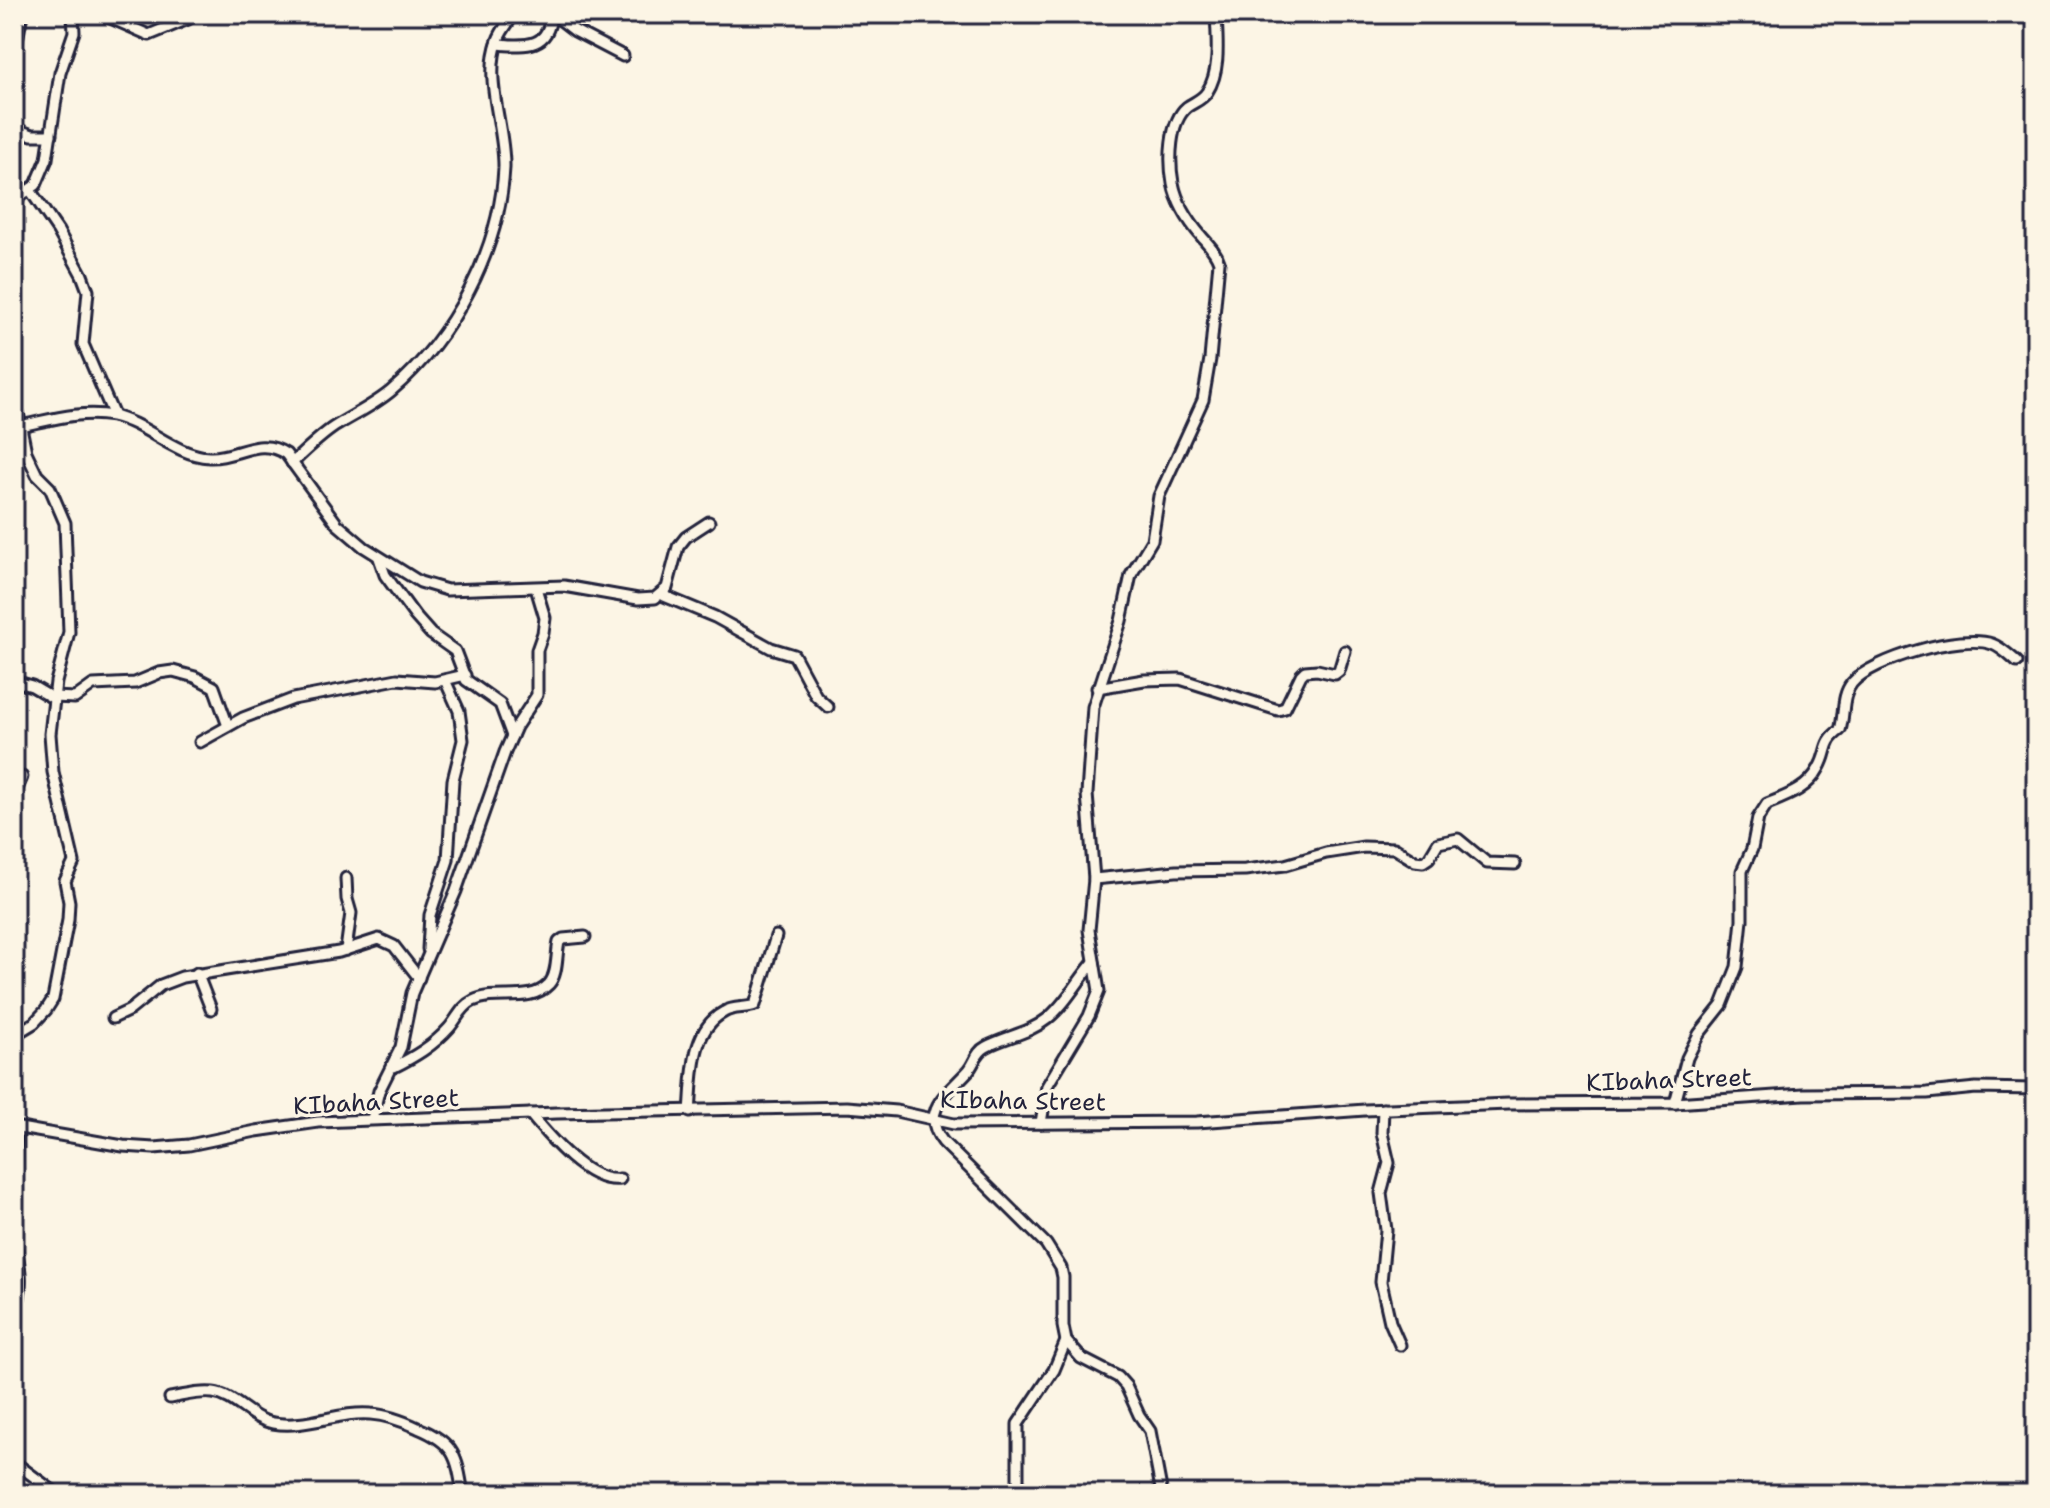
<svg xmlns="http://www.w3.org/2000/svg" width="2050" height="1508" viewBox="0 0 2050 1508" font-family="'Shantell Sans',sans-serif">
<rect width="100%" height="100%" fill="#fcf5e5"/>
<filter id="ink" filterUnits="userSpaceOnUse"><feTurbulence type="fractalNoise" baseFrequency=".0125" numOctaves="2"/><feDisplacementMap in="SourceGraphic" scale="16" xChannelSelector="R" yChannelSelector="G"/><feConvolveMatrix kernelMatrix="1 2 1 2 8 2 1 2 1" color-interpolation-filters="sRGB"/></filter>
<g filter="url(#ink)">
<g fill="none" stroke-linecap="round" stroke-linejoin="round">
<defs>
<g id="minor">
<path d="M101 14 149 35 188 19 193 14"/>
<path d="M553 14 575 31 623 56"/>
<path d="M497 44C525 46 549 49 551 14"/>
<path d="M14 74 15 51 22 14"/>
<path d="M14 128 32 135H51"/>
<path d="M30 190 58 231 82 275 88 291 83 344 114 416"/>
<path d="M14 200 36 185 47 159 60 73 74 32 73 14"/>
<path d="M14 393 26 452 37 475 50 488 65 523 69 632 56 682 50 734 53 772 74 862 65 881 69 902 68 920 53 999 46 1010 34 1023 14 1035"/>
<path d="M20 426C50 420 81 410 112 416 146 423 174 455 209 457 236 459 259 435 286 454L337 524 364 547 420 582 447 590 564 586 638 599 655 598 667 588 678 547 686 537 709 522"/>
<path d="M292 463C305 451 319 437 334 427 353 415 373 406 391 391 453 338 500 250 504 168 505 126 483 80 498 40 501 31 509 22 514 14"/>
<path d="M379 558 385 575 415 616 431 634 455 651 466 680 500 704 512 736"/>
<path d="M662 595 715 617 771 648 794 655 816 696 828 707"/>
<path d="M14 681 32 686 54 699"/>
<path d="M1097 688 1144 680 1180 679 1278 710 1285 708 1301 675 1305 671 1317 670 1335 674 1339 671 1345 651"/>
<path d="M54 697 75 698 93 685 135 683 159 673 173 671 195 677 214 687 228 726"/>
<path d="M200 742 243 718 293 699 397 679 435 682 465 675"/>
<path d="M14 796 22 777"/>
<path d="M346 878 347 899 351 913 346 950"/>
<path d="M1094 879 1176 871 1245 870 1285 865 1326 853 1364 847 1394 848 1415 861 1423 862 1429 858 1438 843 1458 839 1487 863 1515 864"/>
<path d="M428 949 430 915 448 860 453 780 463 740 459 711 445 680"/>
<path d="M1094 962C1078 980 1066 1004 1047 1019 1028 1034 1007 1036 986 1047 976 1052 975 1063 968 1071 948 1093 919 1111 943 1142L1046 1244 1061 1268 1063 1277V1326L1066 1341 1081 1358 1118 1377 1126 1386 1139 1415 1150 1431 1162 1494"/>
<path d="M197 973 211 1009"/>
<path d="M113 1018 130 1010 161 985 182 977 339 952 379 939 394 946 419 978"/>
<path d="M394 1067C414 1057 433 1046 449 1028 457 1019 462 1006 473 1001 497 989 529 1005 549 984 558 974 556 955 559 942L563 939 585 937"/>
<path d="M1675 1103 1687 1058 1699 1034 1722 1005 1737 967 1742 920V871L1752 849 1758 818 1767 804C1787 796 1808 789 1819 768 1829 751 1822 743 1840 730 1845 715 1841 696 1852 683 1872 659 1962 633 1992 644 2001 647 2010 656 2017 662"/>
<path d="M1383 1109 1382 1133 1389 1163 1381 1193 1386 1230 1381 1282 1390 1322 1400 1345"/>
<path d="M690 1112C693 1079 690 1030 724 1012 734 1006 745 1009 755 1005L776 936"/>
<path d="M530 1114C549 1137 588 1184 620 1179"/>
<path d="M372 1119 379 1091 401 1047 412 993 456 891 505 752 516 727 537 695V650L543 633 545 618 536 588"/>
<path d="M1041 1123 1047 1086 1089 1016 1099 991 1089 930 1094 879 1087 794 1093 707 1121 621 1131 575 1152 540 1159 496 1203 400 1210 359 1219 262C1216 252 1209 245 1202 237 1189 222 1177 203 1173 183 1169 162 1169 122 1187 107 1194 102 1202 100 1207 92 1221 71 1217 39 1216 14"/>
<path d="M14 1127 123 1146 154 1148 189 1145 256 1131 318 1122 557 1113 847 1107 896 1111 954 1124 1197 1122 1365 1110 1508 1104 1675 1103 1803 1094 1927 1093 1976 1088 2036 1089"/>
<path d="M14 1206 17 1127"/>
<path d="M14 1236C21 1273 24 1283 14 1321"/>
<path d="M170 1398C183 1396 199 1391 213 1393 236 1396 250 1419 273 1423 306 1429 339 1411 371 1414 388 1415 403 1421 418 1428 455 1443 457 1457 463 1494"/>
<path d="M14 1462 57 1494"/>
<path d="M1018 1494V1424L1054 1370 1066 1341"/>
</g>
</defs>
<!-- minor casing -->
<use href="#minor" stroke="#22223b" stroke-width="15"/>
<!-- minor -->
<use href="#minor" stroke="#fcf5e5" stroke-width="9"/>
</g>
</g>
<g text-anchor="middle" stroke-width="7" stroke-linejoin="round" paint-order="stroke">
<!-- street labels -->
<g font-size="24" fill="#22223b" stroke="#fcf5e5">
<text transform="translate(1669 1080) rotate(-2)" y="8">KIbaha Street</text>
<text transform="translate(1023 1101) rotate(1)" y="8">KIbaha Street</text>
<text transform="translate(376 1102) rotate(-3)" y="8">KIbaha Street</text>
</g>
</g>
<!-- margin -->
<rect width="2050" height="1508" fill="none" stroke="#fcf5e5" stroke-width="48"/>
<rect x="24" y="24" width="2002" height="1460" fill="none" stroke="#22223b" stroke-width="3" filter="url(#ink)"/>
</svg>
